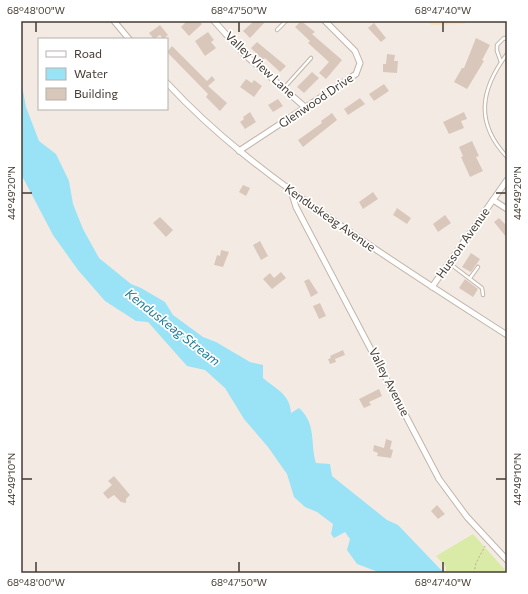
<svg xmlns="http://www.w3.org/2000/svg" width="528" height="594" viewBox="0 0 528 594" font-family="Commissioner,sans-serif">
<rect width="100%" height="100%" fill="#f3ebe3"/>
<!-- green -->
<path fill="#daeba8" d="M473 534 507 572V573H446V567L436 556Z"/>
<!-- sand -->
<path fill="#fce1bb" d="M425 21H468L464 24 432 25Z"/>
<!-- water -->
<path fill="#9ae2f6" d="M21 80 26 107 39 141 56 154 69 181 73 204 83 229 99 258 131 284 141 288 165 302 173 315 203 337 216 342 250 362 263 365V378C276 389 290 394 291 413L299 408C317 424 310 444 316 463L330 464 332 476 387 520 398 525 444 573H381L357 564 347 550 350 539 345 532 334 538 331 534 333 524 317 512 305 507 294 497 287 474 268 447 244 419 225 388 205 370 187 366 148 322 136 321 105 301 78 270 53 235 21 174Z"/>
<!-- building -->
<g fill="#d9c7bb">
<path d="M187 21H199L202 24 189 36 181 27Z"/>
<path d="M254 21H266L250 38 243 31Z"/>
<path d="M301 21 315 32 312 34 342 60 326 79 319 73 329 62 308 43 310 41 295 27Z"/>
<path d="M374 23 386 38 381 42 368 28Z"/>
<path d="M160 25 168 35 163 39 160 35 154 39 149 33Z"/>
<path d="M208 32 214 40 211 42 216 48 205 56 195 41Z"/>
<path d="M476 38 490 45 482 60 484 61 467 89 454 82 462 68H464Z"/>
<path d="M257 42 286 66 280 72 265 58 263 60 251 48Z"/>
<path d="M172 46 207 81 212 76 215 80 208 86 227 103 220 111 206 97 208 94 167 52Z"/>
<path d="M387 54 395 55 394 61H398L397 73 383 72V64H386Z"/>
<path d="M312 72 319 78 304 93 297 87Z"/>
<path d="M246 79 252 83 254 80 262 86 254 97 240 87Z"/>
<path d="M384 84 389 91 374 101 369 94Z"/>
<path d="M360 98 365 104 348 115 344 109Z"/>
<path d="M278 99 283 106 273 112 268 105Z"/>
<path d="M250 112 256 122 245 129 240 122 244 119 243 117Z"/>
<path d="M464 112 467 119 461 121 464 128 449 134 443 122Z"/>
<path d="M332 113 337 120 303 147 298 140 322 123 321 121Z"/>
<path d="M472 141 479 156 476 157 483 171 470 177 461 157 463 156 459 147Z"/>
<path d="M243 185 250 188 246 196 239 192Z"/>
<path d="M373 192 378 199 363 209 359 202Z"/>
<path d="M397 208 411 218 407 224 393 215Z"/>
<path d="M445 215 451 223 438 232 433 224Z"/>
<path d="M160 217 173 230 166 237 153 223Z"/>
<path d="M499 218 507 226V238L494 222Z"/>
<path d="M260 241 268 256 261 260 253 245Z"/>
<path d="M221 250 229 252 223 267 214 265 217 255 220 256Z"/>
<path d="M471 253 480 259 471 272 462 267Z"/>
<path d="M281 272 286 278 272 289 263 279 270 273 274 278Z"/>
<path d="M309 279 318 293 311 297 304 281Z"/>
<path d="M465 279 478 289 473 297 459 288Z"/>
<path d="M320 303 326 316 319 319 313 306Z"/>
<path d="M343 350 345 355 335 359 336 362 330 364 328 359 331 358 330 356Z"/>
<path d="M379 389 382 396 369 402 371 405 364 408 359 399Z"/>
<path d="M386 439 392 441 390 449 393 450 391 458 377 456 378 453 373 451 374 445 384 448Z"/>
<path d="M114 476 130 495 126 499V503L121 502 114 495 108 499 103 493 112 485 108 481Z"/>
<path d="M437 505 445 514 438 519 431 511Z"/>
</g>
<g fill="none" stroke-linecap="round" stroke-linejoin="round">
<defs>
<g id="lane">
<path d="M277 30 286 21"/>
<path d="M507 54C480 90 475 123 507 157"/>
<path d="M501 62 497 51V45L504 38 507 39"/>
<path d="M284 88 311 58"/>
<path d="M449 263 482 288 483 295"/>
<path d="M470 278 478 267"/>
</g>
<g id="street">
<path d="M114 21 129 39"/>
<path d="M214 21 244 54 306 108"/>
<path d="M167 83C215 135 272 178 330 218 388 259 448 297 507 335"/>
<path d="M239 151 356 74 360 63 355 51 325 21"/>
<path d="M291 191 296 207 439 479 467 517 507 560"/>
<path d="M493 200 507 209"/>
<path d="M432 287 507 180"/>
</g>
</defs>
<!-- lane casing -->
<use href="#lane" stroke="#c2b4a8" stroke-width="4.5"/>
<!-- street casing -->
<use href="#street" stroke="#c2b4a8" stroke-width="7"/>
<!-- path -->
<path stroke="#c2a995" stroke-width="1" stroke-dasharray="2 2" stroke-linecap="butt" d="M474 573 476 563 485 546"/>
<!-- lane -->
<use href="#lane" stroke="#fff" stroke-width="2.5"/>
<!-- street -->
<use href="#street" stroke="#fff" stroke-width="5"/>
</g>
<!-- ticks -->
<path fill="none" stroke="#463b33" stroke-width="1.5" d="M36 22V32M239 22V32M443 22V32M22 193H32M496 193H506M22 479H32M496 479H506M36 562V572M239 562V572M443 562V572"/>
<g text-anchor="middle" stroke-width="3.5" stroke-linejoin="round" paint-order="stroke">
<!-- street labels -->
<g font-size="12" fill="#463b33" stroke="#fff">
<text transform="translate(260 65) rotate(43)" y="4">Valley View Lane</text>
<text transform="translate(316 101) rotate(-34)" y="4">Glenwood Drive</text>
<text transform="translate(330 218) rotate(35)" y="4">Kenduskeag Avenue</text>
<text transform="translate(463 243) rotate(-55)" y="4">Husson Avenue</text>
<text transform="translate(389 382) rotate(63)" y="4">Valley Avenue</text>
</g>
<!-- water labels -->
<g font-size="13" font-style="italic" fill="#207d98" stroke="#fff">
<text transform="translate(173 327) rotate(38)" y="5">Kenduskeag Stream</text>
</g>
</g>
<!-- border -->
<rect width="528" height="594" fill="none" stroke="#ffffff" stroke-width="44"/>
<!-- legend -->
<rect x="38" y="38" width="130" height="72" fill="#ffffff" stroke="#b5b1ad"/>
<rect x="46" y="51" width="20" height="6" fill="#ffffff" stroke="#b5b1ad"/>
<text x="74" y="58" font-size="12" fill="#463b33">Road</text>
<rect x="46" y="68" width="20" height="12" fill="#9ae2f6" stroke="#b5b1ad"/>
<text x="74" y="78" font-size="12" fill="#463b33">Water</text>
<rect x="46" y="88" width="20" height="12" fill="#d9c7bb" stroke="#b5b1ad"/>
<text x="74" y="98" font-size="12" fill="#463b33">Building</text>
<rect x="22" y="22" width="484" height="550" fill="none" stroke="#463b33" stroke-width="1.5"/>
<g font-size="10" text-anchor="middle" fill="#463b33">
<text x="36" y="14">68°48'00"W</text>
<text x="239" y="14">68°47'50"W</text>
<text x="443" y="14">68°47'40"W</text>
<text transform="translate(11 193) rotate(-90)" y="4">44°49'20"N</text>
<text transform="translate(517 193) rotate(-90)" y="4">44°49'20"N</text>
<text transform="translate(11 479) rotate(-90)" y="4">44°49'10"N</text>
<text transform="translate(517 479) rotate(-90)" y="4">44°49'10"N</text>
<text x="36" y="586">68°48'00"W</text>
<text x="239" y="586">68°47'50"W</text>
<text x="443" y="586">68°47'40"W</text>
</g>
</svg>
